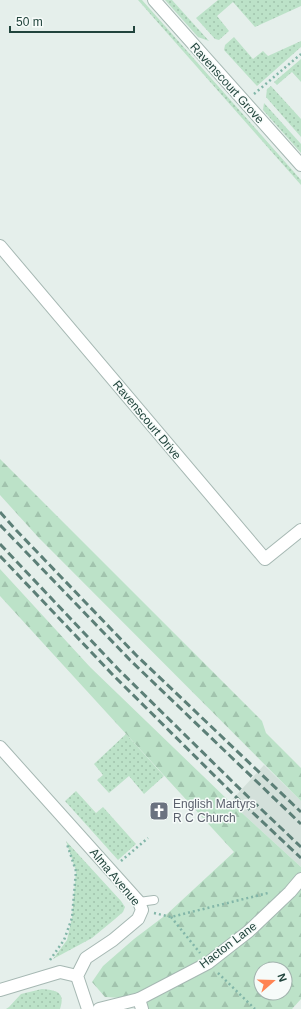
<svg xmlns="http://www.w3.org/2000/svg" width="301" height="1009" viewBox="0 0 301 1009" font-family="Arial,sans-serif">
<defs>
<pattern id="grass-dots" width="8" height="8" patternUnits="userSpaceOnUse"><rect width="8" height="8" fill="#bce2c8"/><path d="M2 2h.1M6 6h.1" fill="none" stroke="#a1c3ad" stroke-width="1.8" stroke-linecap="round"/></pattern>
<pattern id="forest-firs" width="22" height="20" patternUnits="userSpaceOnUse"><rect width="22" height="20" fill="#bce2c8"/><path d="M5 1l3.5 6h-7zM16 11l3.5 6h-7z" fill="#a1c3ad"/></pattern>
</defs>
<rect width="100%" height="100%" fill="#e5efeb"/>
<!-- built -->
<path fill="#d3e0da" d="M264 765 301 801V867L230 802Z"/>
<!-- grass -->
<g fill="url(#grass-dots)">
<path d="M138 0H142L301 180V185Z"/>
<path d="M165 0H172L209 41 198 37Z"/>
<path d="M218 0H301V6L255 27 233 2 217 16 229 31 219 40 215 39 196 18Z"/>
<path d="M234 37 253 59 263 51 268 56 301 41V47L257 86 224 50 225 45Z"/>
<path d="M301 59V82L292 72 277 85 274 82Z"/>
<path d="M271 86 301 119V137L266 97 267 89Z"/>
<path d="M264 103 301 144V153L263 110Z"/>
<path d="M126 734 164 776 144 794 129 776 109 793 97 780 103 775 94 764Z"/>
<path d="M76 791 96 813 103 807 136 844 118 860 65 801Z"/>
<path d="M66 841 121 901 125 907 123 912 115 919 92 938 53 959 67 940 72 918 76 871Z"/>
<path d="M42 989C56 990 66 992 60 1009H6L9 1007 21 994Z"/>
</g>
<!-- forest -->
<g fill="url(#forest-firs)" fill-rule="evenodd">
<path d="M0 459 262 721 266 733 301 768V801L38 537 0 495Z"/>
<path d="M0 569 90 667 230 802 301 867V999L292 1009H142L139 999 105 997 92 982 103 966 134 939 167 914 234 852 0 596ZM261 969H285V993H261Z"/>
</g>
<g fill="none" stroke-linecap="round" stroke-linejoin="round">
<defs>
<path id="service" d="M139 902 154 900"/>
<g id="minor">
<path d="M0 246 265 559 301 530"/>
<path d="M0 747 139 902 142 910 138 919 113 940 86 958 77 976 88 1009"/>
<path d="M0 990 60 972 77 976"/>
<path d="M139 999 142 1009"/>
</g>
<g id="tertiary">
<path d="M154 0 301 165"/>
<path d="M99 1009 139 999 208 963 249 931 290 892 301 879"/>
</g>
</defs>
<!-- service casing -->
<use href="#service" stroke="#a6b8b3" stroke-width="10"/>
<!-- minor casing -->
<use href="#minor" stroke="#a6b8b3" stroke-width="14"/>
<!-- tertiary casing -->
<use href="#tertiary" stroke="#a6b8b3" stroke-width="14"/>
<!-- path -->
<g stroke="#82b6a8" stroke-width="2.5" stroke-dasharray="2 3" stroke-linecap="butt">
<path d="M254 94 301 54"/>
<path d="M121 861 148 838"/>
<path d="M154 913 171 917 268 893"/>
<path d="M171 917 200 953"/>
<path d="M50 960 64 940 72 918 76 871 67 844"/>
<path d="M218 973 255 1009"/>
</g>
<!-- service -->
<use href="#service" stroke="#fff" stroke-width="8"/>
<!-- minor -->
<use href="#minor" stroke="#fff" stroke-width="12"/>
<!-- tertiary -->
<use href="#tertiary" stroke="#fff" stroke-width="12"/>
<!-- rail -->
<g stroke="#5c7f77" stroke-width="3" stroke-dasharray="8 4" stroke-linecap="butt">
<path d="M0 512 16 530 136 655 301 812"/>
<path d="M0 525 130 660 301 824"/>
<path d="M0 544 119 670 241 790 301 847"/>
<path d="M0 556 113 675 235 796 301 858"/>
</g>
</g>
<!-- icons -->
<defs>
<symbol id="church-square" viewBox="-11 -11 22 22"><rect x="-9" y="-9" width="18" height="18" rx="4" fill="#6b7280" stroke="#f6fbf9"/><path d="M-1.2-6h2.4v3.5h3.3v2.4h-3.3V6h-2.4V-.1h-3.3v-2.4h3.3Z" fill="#fff"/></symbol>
</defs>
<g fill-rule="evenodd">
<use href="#church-square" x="148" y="800" width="22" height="22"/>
</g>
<g text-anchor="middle" stroke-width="3" stroke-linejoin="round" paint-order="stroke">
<!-- street labels -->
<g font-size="12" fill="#21443c" stroke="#f6fbf9">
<text transform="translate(227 83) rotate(48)" y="4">Ravenscourt Grove</text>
<text transform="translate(147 420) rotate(50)" y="4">Ravenscourt Drive</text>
<text transform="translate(115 877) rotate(50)" y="4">Alma Avenue</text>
<text transform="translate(228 945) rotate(-37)" y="4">Hacton Lane</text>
</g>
<!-- worship labels -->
<g font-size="12" fill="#5b616d" stroke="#f6fbf9" text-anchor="start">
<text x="173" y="808">English Martyrs<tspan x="173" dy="14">R C Church</tspan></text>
</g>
</g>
<!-- north arrow -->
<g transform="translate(273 981) rotate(70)"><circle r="19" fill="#f6fbf9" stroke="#a1b2ad"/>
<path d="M0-3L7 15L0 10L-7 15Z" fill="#ff8453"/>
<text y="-6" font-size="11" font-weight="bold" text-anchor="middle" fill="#21443c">N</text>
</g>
<!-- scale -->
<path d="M10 26v6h124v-6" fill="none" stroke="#21443c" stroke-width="2"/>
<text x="16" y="26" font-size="12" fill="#21443c" stroke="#f6fbf9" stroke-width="3" paint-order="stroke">50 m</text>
</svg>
